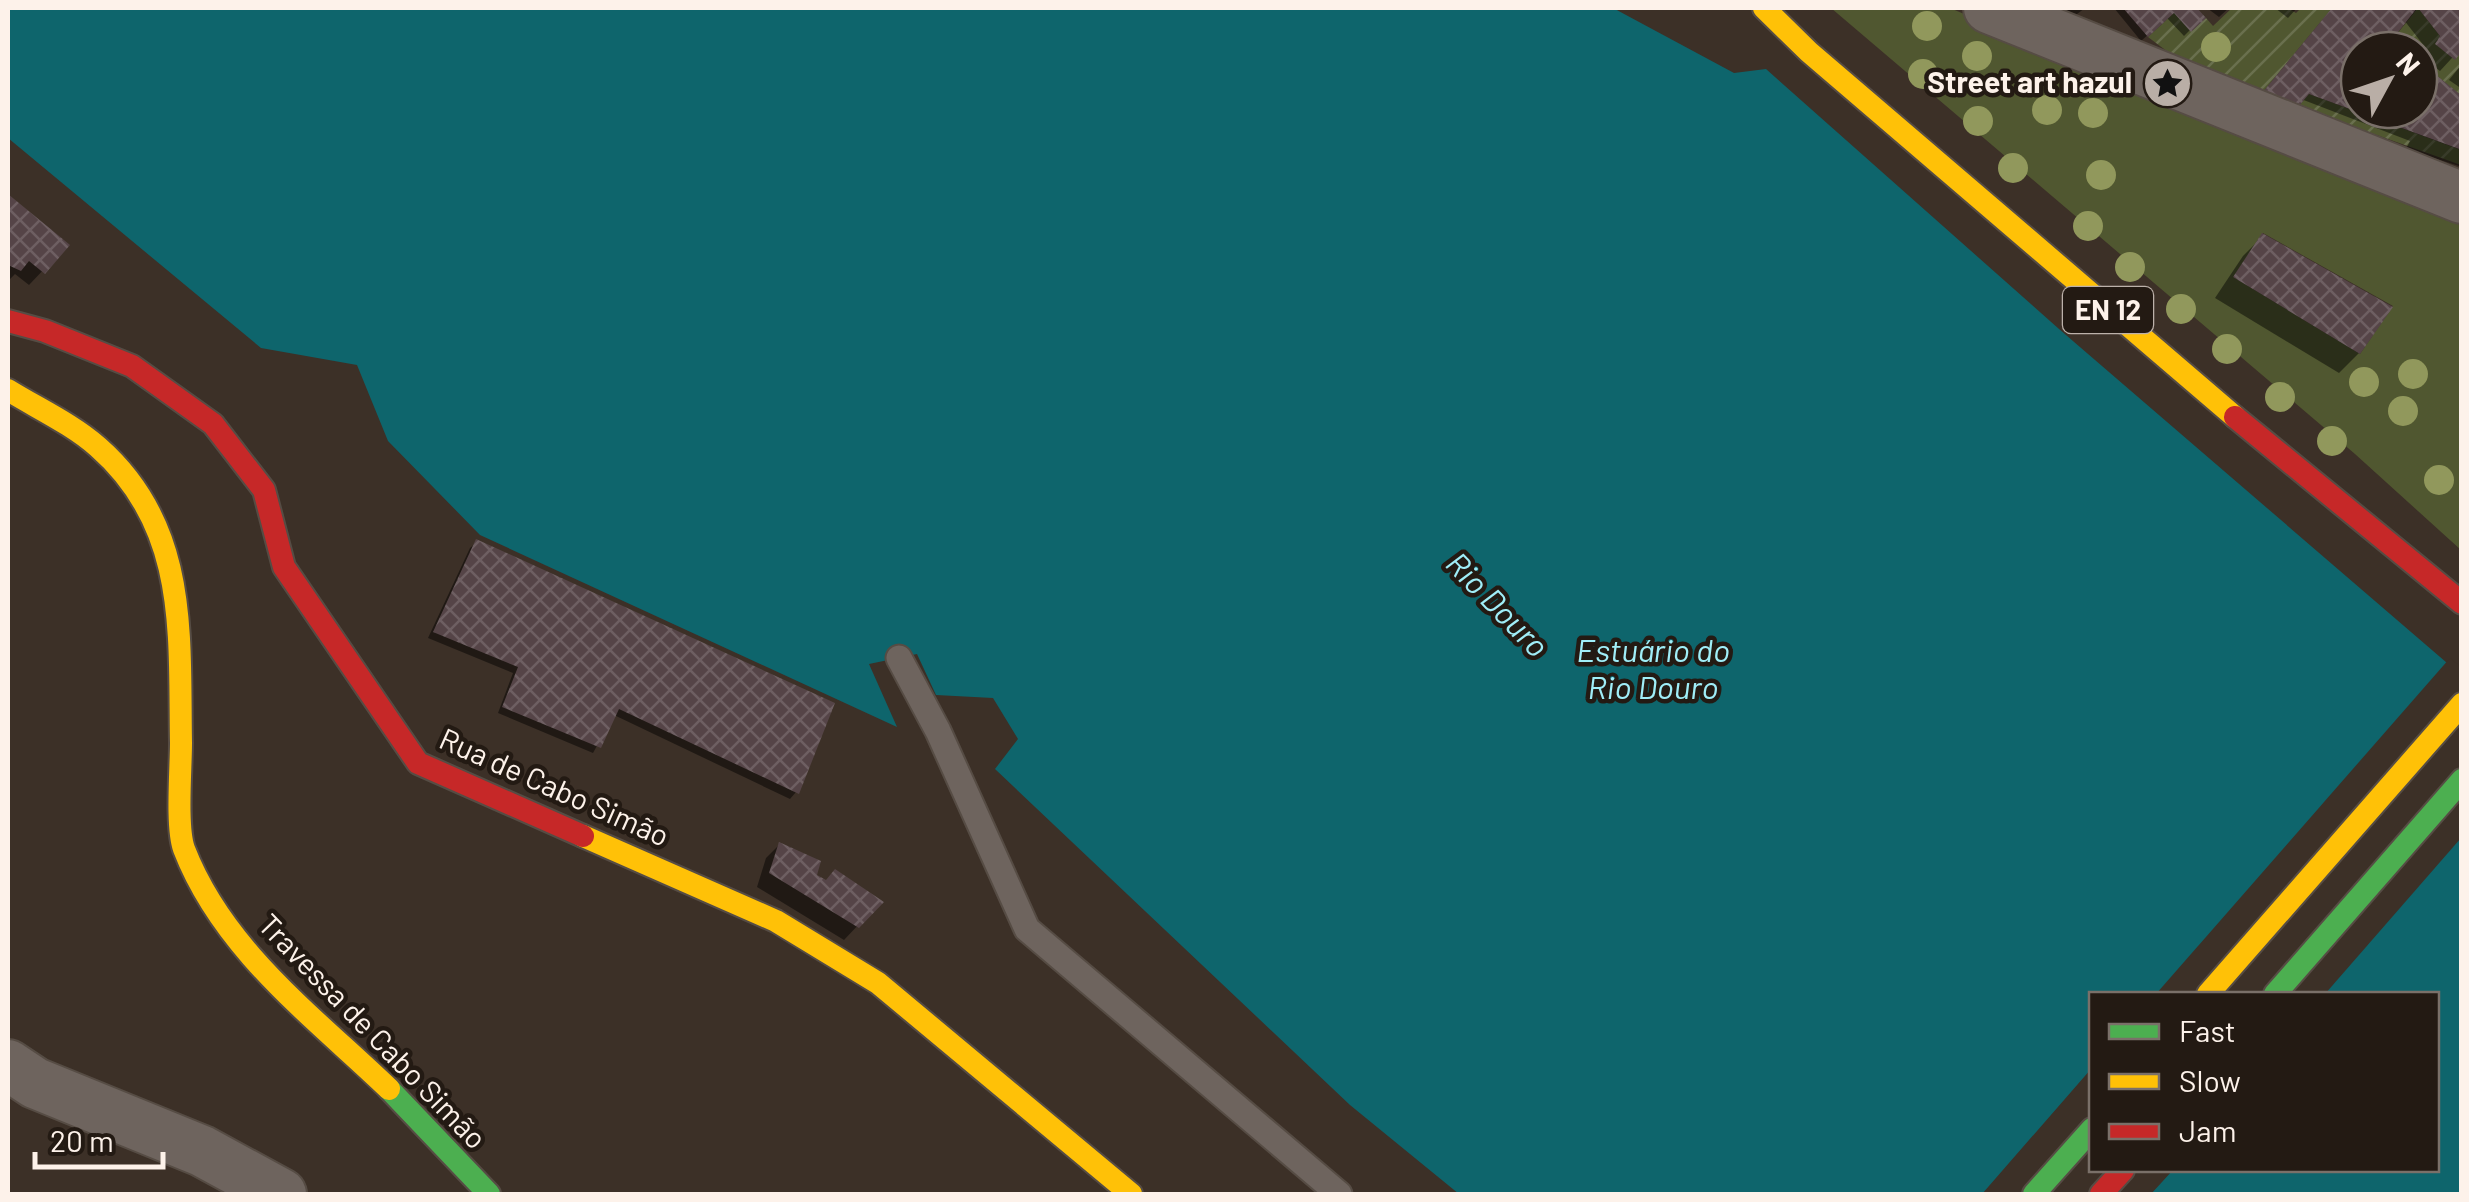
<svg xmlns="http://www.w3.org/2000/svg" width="2469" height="1202" viewBox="0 0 2469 1202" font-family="Barlow,sans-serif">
<defs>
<pattern id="garden-furrows" width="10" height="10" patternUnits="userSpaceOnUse" patternTransform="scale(2.5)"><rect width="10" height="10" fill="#505730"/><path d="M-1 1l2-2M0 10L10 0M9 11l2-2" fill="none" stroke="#6a704e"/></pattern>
<pattern id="building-cross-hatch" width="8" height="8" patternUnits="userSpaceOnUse" patternTransform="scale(2.5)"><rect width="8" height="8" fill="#554447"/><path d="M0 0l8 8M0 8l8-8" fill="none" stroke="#6e5f62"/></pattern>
</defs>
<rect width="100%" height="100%" fill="#3c3027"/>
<!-- green -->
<path fill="#505730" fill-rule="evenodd" d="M1831 8H1950L2461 225V550L2355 454ZM2263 233 2393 306 2360 354 2233 277Z"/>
<!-- garden -->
<g fill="url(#garden-furrows)">
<path d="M2232 8H2288L2296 13 2301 8H2332L2262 93 2180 61 2148 37 2174 13 2191 31 2206 18 2213 26Z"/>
<path d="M2418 8 2440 36 2436 44 2454 59 2461 51V96L2419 61V50H2384Z"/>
<path d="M2309 94 2461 150V165L2298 107Z"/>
</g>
<!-- water -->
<path fill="#0e656c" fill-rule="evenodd" d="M8 8H1613L1734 73 1766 69 2059 329 2461 675V1194H1459L1350 1105 995 769 1018 739 993 698 936 695 917 654 869 664 897 727 480 535 388 441 357 365 261 348 8 138ZM2092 994H2436V1170H2092Z"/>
<!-- pier -->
<g fill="#3c3027">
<path d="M2450 658 2462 668 2461 838 2325 994H2156Z"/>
<path d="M2091 1069 2092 1170H2173L2151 1194H1982Z"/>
</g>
<!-- shadow -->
<g fill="#0007">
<path d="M2049 8H2085L2068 21Z"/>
<path d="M2114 8H2193L2202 18 2184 36 2167 18 2141 41Z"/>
<path d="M2207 8H2229L2219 17Z"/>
<path d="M2275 8H2297L2288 18Z"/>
<path d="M2334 8H2462V47L2440 71 2423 58 2428 51 2404 20 2381 50H2359V77L2351 86 2359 91V110H2419V64L2462 99V167L2406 149 2410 141 2301 99 2251 107Z"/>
<path d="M2462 64V89L2449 80Z"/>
<path d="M8 197 67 245 29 285 15 274 8 281Z"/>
<path d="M2263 236 2359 353 2339 373 2215 298 2243 256Z"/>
<path d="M477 542 796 792 790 799 614 715 593 753 498 713 513 673 428 638 470 548Z"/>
<path d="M779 845 814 876 880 902 844 940 757 887 766 858Z"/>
</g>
<!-- building -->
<g fill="url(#building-cross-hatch)">
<path d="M2123 8H2197L2206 18 2191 32 2174 13 2148 37Z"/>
<path d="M2332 8H2417L2384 50H2359V80L2355 86 2359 88V110H2419V61L2462 96V150L2309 94 2298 107 2262 93Z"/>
<path d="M2418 8H2462V51L2455 60 2435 44 2440 36Z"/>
<path d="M8 194 70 245 45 274 29 261 21 271 8 265Z"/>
<path d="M2262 233 2393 307 2360 354 2233 277Z"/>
<path d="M476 539 835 703 799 794 619 709 601 748 502 707 518 667 433 632Z"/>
<path d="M779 842 821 861 817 875 826 880 835 869 884 902 859 928 769 873Z"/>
</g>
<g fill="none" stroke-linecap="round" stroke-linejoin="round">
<defs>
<path id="lane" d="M899 658 938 731 1027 929 1339 1194"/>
<g id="street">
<path d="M1989 8 2462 198"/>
<path d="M8 1065 35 1083 202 1151 281 1194"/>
</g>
<g id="fast">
<path d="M2275 994 2462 780"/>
<path d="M389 1089 489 1194"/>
<path d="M2034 1194 2092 1129"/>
</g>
<g id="slow">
<path d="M1764 8 1809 52 2235 417"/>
<path d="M8 390C37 408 72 424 98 447 189 527 179 634 181 743 181 768 176 827 184 849 223 950 313 1016 389 1089"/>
<path d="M583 836 776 921 878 983 1131 1194"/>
<path d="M2208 994 2462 704"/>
</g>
<g id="jam">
<path d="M8 321 45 331 132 366 213 424 264 490 284 567 418 763 583 836"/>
<path d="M2235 417 2462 603"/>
<path d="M2101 1194 2123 1170"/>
</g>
</defs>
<!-- lane casing -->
<use href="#lane" stroke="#564c44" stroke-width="29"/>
<!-- street casing -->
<use href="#street" stroke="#564c44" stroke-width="54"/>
<!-- fast casing -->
<use href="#fast" stroke="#564c44" stroke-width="26"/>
<!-- slow casing -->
<use href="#slow" stroke="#564c44" stroke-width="26"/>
<!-- jam casing -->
<use href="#jam" stroke="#564c44" stroke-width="26"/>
<!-- lane -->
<use href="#lane" stroke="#6e645e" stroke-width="25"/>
<!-- street -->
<use href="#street" stroke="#6e645e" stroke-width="50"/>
<!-- fast -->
<use href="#fast" stroke="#4caf50" stroke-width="22"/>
<!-- slow -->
<use href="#slow" stroke="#ffc107" stroke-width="22"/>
<!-- jam -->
<use href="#jam" stroke="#c62828" stroke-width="22"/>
</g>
<!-- trees -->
<g fill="#91985c">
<circle cx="1927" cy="26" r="15"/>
<circle cx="2216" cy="47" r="15"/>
<circle cx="1977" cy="56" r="15"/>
<circle cx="1923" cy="74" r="15"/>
<circle cx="2047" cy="110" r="15"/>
<circle cx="2093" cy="113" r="15"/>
<circle cx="1978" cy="121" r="15"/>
<circle cx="2013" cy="168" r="15"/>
<circle cx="2101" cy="175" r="15"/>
<circle cx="2088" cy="226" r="15"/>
<circle cx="2130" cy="267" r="15"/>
<circle cx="2181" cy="309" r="15"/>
<circle cx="2227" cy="349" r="15"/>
<circle cx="2413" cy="374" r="15"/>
<circle cx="2364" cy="382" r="15"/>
<circle cx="2280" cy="397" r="15"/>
<circle cx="2403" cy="411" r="15"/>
<circle cx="2332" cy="441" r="15"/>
<circle cx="2439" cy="480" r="15"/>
</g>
<!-- icons -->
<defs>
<symbol id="sight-disc" viewBox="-11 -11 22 22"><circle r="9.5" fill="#b9aea6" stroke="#231a13"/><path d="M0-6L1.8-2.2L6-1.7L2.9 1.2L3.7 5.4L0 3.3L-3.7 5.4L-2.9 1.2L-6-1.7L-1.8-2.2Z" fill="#111"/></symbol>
</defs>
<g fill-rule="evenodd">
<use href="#sight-disc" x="2140" y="56" width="55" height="55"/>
</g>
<g text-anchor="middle" stroke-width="9" stroke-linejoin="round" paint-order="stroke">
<!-- shield labels -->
<rect fill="#231a13" stroke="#bcb1aa" stroke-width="2.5" x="2063" y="287" width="90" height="46" rx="8"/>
<g font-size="28" font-weight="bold" fill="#fdf2ea">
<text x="2108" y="320">EN 12</text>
</g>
<!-- poi labels -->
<g font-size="30" font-weight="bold" fill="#fdf2ea" stroke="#231a13" text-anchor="end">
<text x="2132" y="93">Street art hazul</text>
</g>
<!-- street labels -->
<g font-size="30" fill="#fdf2ea" stroke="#231a13">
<text transform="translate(554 788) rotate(24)" y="10">Rua de Cabo Simão</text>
<text transform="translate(372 1032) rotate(46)" y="10">Travessa de Cabo Simão</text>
</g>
<!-- water labels -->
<g font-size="32" font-style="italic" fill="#a0eef8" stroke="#231a13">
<text transform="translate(1497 605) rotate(46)" y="11">Rio Douro</text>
<text x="1653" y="662">Estuário do<tspan x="1653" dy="37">Rio Douro</tspan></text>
</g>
</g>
<!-- border -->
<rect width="2469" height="1202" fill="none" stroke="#fdf2ea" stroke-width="20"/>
<!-- legend -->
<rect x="2089" y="992" width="350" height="180" fill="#231a13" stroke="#7a7069" stroke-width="2.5"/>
<rect x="2109" y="1024" width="50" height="15" fill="#4caf50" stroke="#7a7069" stroke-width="2.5"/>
<text x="2179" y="1042" font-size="30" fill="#fdf2ea">Fast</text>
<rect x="2109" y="1074" width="50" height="15" fill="#ffc107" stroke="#7a7069" stroke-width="2.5"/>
<text x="2179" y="1092" font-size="30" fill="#fdf2ea">Slow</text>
<rect x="2109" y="1124" width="50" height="15" fill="#c62828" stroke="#7a7069" stroke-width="2.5"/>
<text x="2179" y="1142" font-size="30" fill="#fdf2ea">Jam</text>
<!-- north arrow -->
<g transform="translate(2389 80) rotate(50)"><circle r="48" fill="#231a13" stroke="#7a7069" stroke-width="2.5"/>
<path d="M0-8L18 38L0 25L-18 38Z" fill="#b9aea6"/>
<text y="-15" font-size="28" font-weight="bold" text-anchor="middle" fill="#fdf2ea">N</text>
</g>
<!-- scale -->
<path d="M35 1152v15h128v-15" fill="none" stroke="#fdf2ea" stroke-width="5"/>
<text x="50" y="1152" font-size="30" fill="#fdf2ea" stroke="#231a13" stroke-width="8" paint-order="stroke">20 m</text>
</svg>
